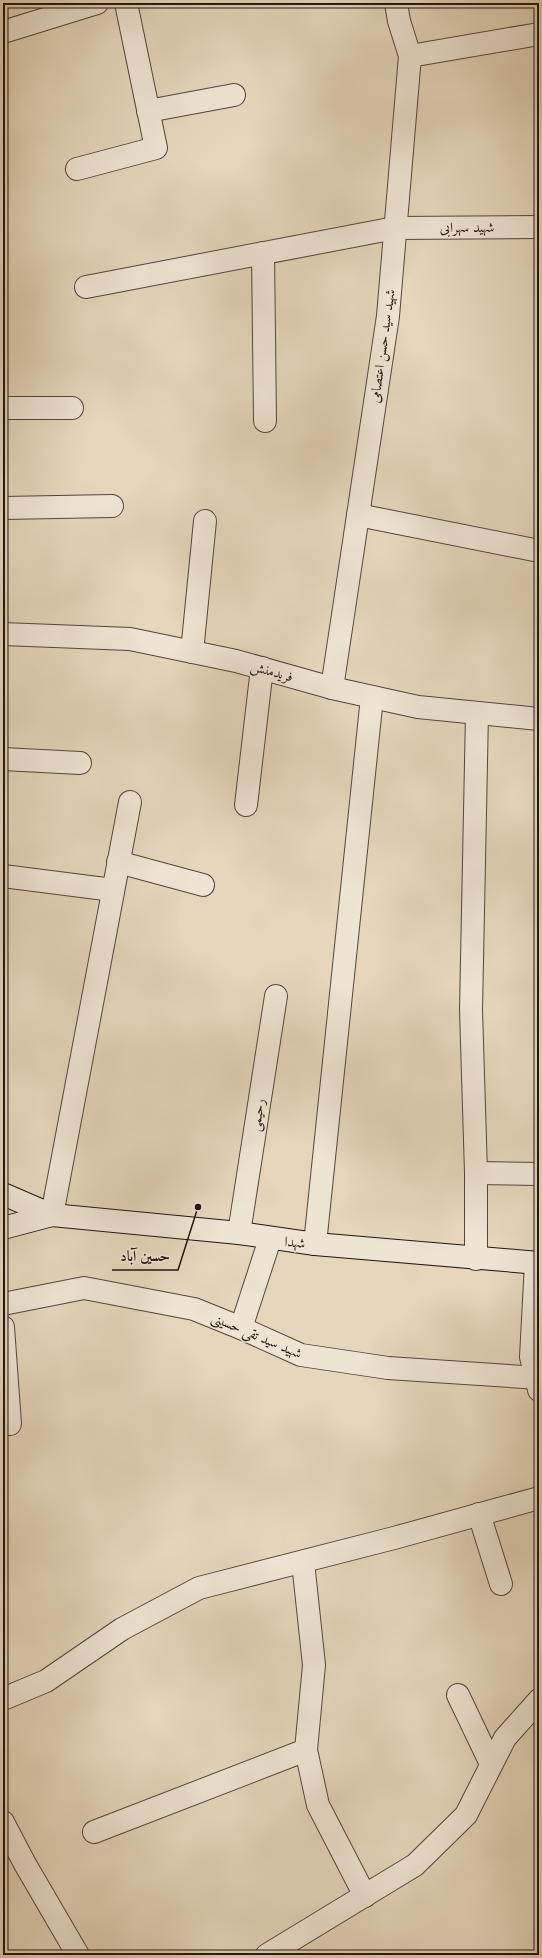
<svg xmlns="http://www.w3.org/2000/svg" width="542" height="1958" viewBox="0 0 542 1958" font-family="Cardo,Amiri,serif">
<rect width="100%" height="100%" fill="#e5d6bc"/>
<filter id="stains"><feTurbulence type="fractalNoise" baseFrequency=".005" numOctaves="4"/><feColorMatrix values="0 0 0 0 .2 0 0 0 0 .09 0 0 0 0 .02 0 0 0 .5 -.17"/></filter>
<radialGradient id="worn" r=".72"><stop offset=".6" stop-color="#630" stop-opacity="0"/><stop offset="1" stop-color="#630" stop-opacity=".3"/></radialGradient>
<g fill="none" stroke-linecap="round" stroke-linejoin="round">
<defs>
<g id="minor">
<path d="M3 32 97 3"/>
<path d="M410 56 539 34"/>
<path d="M148 111 234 95"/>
<path d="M77 169 156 148 126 3"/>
<path d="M263 253 265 421"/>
<path d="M86 287 395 228 539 227"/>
<path d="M3 408H72"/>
<path d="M3 508 112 506"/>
<path d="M358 515 539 551"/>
<path d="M3 634 130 639 236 661 332 688 418 707 539 719"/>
<path d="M192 652 205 521"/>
<path d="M332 688 388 316 410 56 399 21 396 3"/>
<path d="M3 759 80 763"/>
<path d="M246 805 262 668"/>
<path d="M118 862 203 885"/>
<path d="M3 876 113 890"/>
<path d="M476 1173 539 1174"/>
<path d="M52 1215 130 802"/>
<path d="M239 1233 276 996"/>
<path d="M315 1244 372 697"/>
<path d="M476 1259V1173L471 1010 477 713"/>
<path d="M536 1263 531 1357 539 1390"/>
<path d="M3 1304 84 1288 194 1309 241 1328 301 1355 388 1368 539 1378"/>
<path d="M3 1327 10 1424H3"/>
<path d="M241 1328 270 1239"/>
<path d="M479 1514 501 1584"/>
<path d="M303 1562 314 1665 306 1750 318 1805 365 1896"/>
<path d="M458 1695 491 1764"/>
<path d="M3 1699 46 1681 122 1629 199 1588 394 1538 539 1498"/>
<path d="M3 1822 25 1864 78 1955"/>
<path d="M94 1832 306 1750"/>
<path d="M267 1955 415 1865 466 1815 505 1738 539 1700"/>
</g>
<g id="secondary">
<path d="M3 1194 52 1215 239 1233 315 1244 539 1263"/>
<path d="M3 1228 52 1215"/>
</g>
</defs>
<!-- minor casing -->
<use href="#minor" stroke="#53463c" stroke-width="24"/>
<!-- secondary casing -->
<use href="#secondary" stroke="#221611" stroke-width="24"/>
<!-- minor -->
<use href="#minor" stroke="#eee4d3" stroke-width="22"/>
<!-- secondary -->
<use href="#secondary" stroke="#eee4d3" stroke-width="22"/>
</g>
<g text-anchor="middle" stroke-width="3" stroke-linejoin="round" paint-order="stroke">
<!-- street labels -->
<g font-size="14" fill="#221611" stroke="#eee4d3">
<text x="467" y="232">شهید سهرابی</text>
<text transform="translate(382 346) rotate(-82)" y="5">شهید سید حسن اعتصامی</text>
<text transform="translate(272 671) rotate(16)" y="5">فریدمنش</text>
<text transform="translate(257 1115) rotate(-81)" y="5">رحیمی</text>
<text transform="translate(295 1242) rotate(6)" y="5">شهدا</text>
<text transform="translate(257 1335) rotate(23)" y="5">شهید سید تقی حسینی</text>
</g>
</g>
<!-- callouts -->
<path fill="none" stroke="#221611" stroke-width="1.5" d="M198 1207L178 1270H112"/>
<circle fill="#221611" stroke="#eee4d3" stroke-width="1.5" cx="198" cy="1207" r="4"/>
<g font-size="15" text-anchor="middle" font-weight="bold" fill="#221611" stroke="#eee4d3" stroke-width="3" stroke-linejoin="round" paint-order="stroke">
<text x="145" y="1261">حسین آباد</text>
</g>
<!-- margin -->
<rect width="542" height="1958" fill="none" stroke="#e5d6bc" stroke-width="16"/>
<rect x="4" y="4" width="534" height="1950" fill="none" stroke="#221611" stroke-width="2"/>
<rect x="8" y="8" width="526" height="1942" fill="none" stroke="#221611"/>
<rect width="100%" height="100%" filter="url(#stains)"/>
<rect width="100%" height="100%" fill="url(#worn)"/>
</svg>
